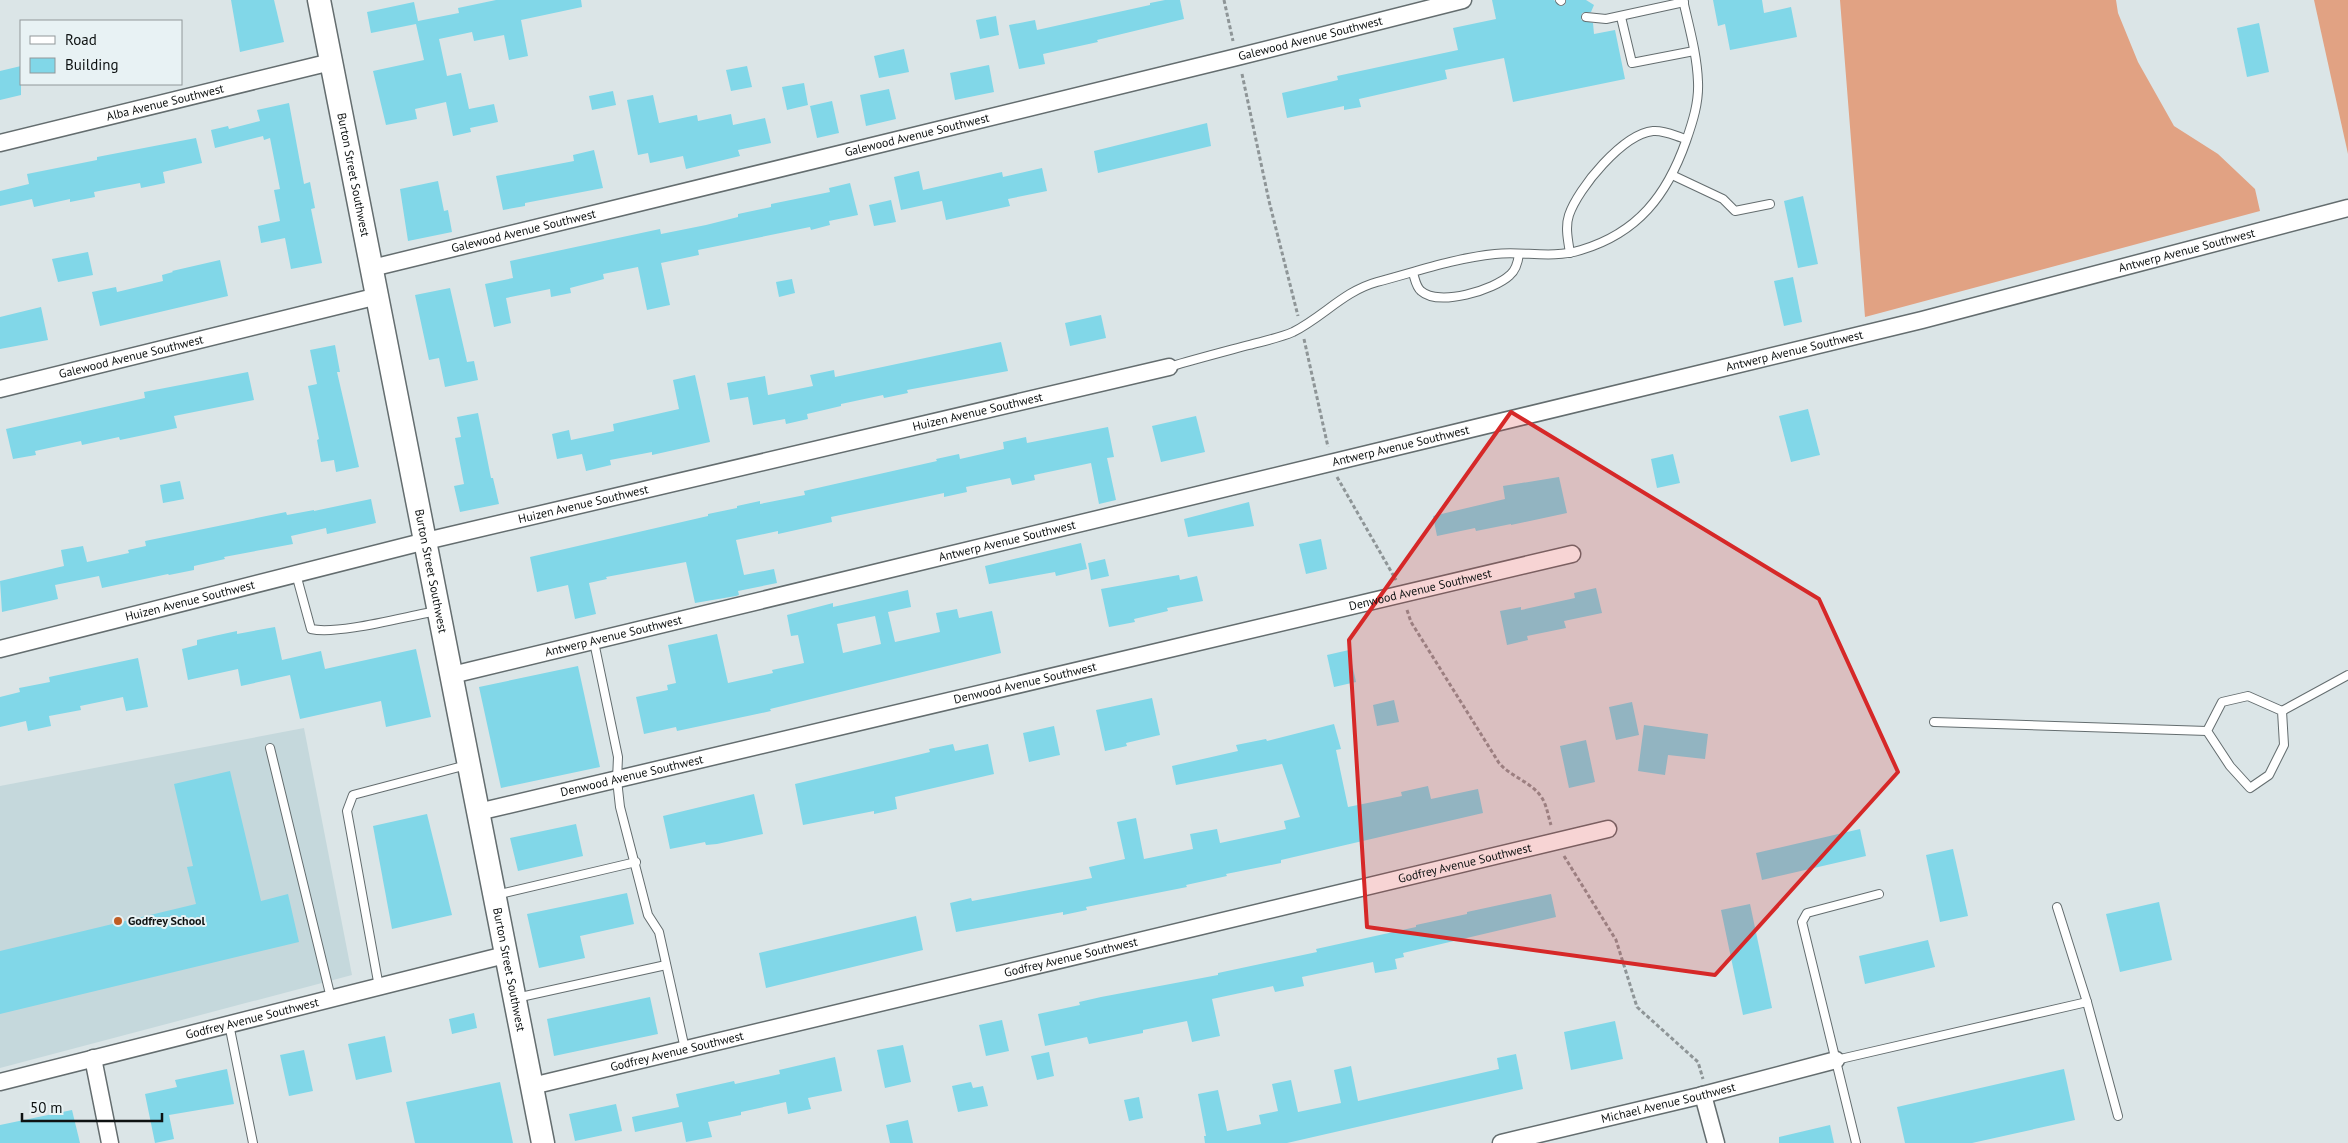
<svg xmlns="http://www.w3.org/2000/svg" width="2348" height="1143" viewBox="0 0 2348 1143" font-family="'PT Sans',sans-serif">
<rect width="100%" height="100%" fill="#dbe5e7"/>
<!-- built -->
<path fill="#c5d8dc" d="M304 728 352 975 0 1068V786Z"/>
<!-- forest -->
<g fill="#e1a283">
<path d="M1840 0H2116L2118 13 2138 62 2174 126 2218 154 2255 189 2260 211 1865 317Z"/>
<path d="M2314 0H2348V154Z"/>
</g>
<!-- building -->
<g fill="#81d7e8" fill-rule="evenodd">
<path d="M231 0H274L284 42 240 52Z"/>
<path d="M496 0H581L582 7 521 20 528 56 509 60 504 35 474 41 472 32 439 39 447 76 461 73 469 109 494 104 498 122 470 128 471 132 453 136 446 102 415 109 417 119 386 125 373 71 424 60 416 24 371 33 367 12 414 2 418 21 459 13 458 8Z"/>
<path d="M1165 0H1180L1184 19 1097 40 1098 42 1043 54 1045 64 1019 69 1009 25 1035 20 1037 30 1150 5V3Z"/>
<path d="M1492 0H1554L1560 6 1565 5 1566 0H1586L1594 5 1591 12 1582 13 1581 20 1593 23 1594 34 1615 30 1625 79 1513 102 1504 58 1445 70 1447 79 1359 99 1361 107 1344 110V106L1287 118 1282 93 1338 80 1337 76 1458 50 1453 28 1496 19Z"/>
<path d="M1713 0H1762L1764 13 1791 7 1797 37 1730 50 1725 24 1718 26Z"/>
<path d="M996 16 999 35 980 39 976 20Z"/>
<path d="M2259 23 2269 72 2247 77 2237 28Z"/>
<path d="M904 49 909 72 879 78 874 56Z"/>
<path d="M989 65 994 92 955 100 950 73Z"/>
<path d="M21 66V95L0 100V71Z"/>
<path d="M747 66 752 87 731 91 726 70Z"/>
<path d="M804 83 808 105 787 110 782 87Z"/>
<path d="M889 89 896 119 866 126 860 95Z"/>
<path d="M613 91 616 105 592 110 589 96Z"/>
<path d="M653 95 659 123 697 115 698 121 731 114 733 125 765 118 771 143 738 150 740 156 686 169 683 156 650 163 648 153 638 155 627 100Z"/>
<path d="M832 101 839 133 817 138 810 106Z"/>
<path d="M289 103 304 184 310 182 315 208 311 209 322 263 291 269 285 238 261 243 258 226 280 221 274 190 280 189 270 138 264 140 263 136 215 148 211 130 228 126 229 129 260 121 257 110Z"/>
<path d="M1207 123 1211 146 1098 173 1094 151Z"/>
<path d="M196 138 202 163 163 172 165 183 141 188 140 183 94 192 95 197 70 202V199L34 207 32 199 0 206V191L29 184 27 174 97 160V157Z"/>
<path d="M594 150 603 188 525 203V206L503 210 496 176 574 161 573 155Z"/>
<path d="M1042 168 1047 191 1008 199 1010 206 946 220 942 201 901 210 894 177 919 171 923 190 1002 172 1003 177Z"/>
<path d="M438 181 444 211 448 210 452 232 408 241 400 189Z"/>
<path d="M850 183 858 215 829 221 830 225 811 230 810 227 698 250 699 255 661 263 670 305 647 310 638 267 603 274 604 279 570 288 571 293 551 297 550 289 506 298 511 323 494 327 485 284 513 278 510 261 660 229 661 234 706 225 738 217V214L771 207V204L830 192 829 188Z"/>
<path d="M1803 196 1818 264 1798 268 1784 201Z"/>
<path d="M891 200 896 222 874 226 869 205Z"/>
<path d="M88 252 93 275 58 282 52 259Z"/>
<path d="M220 260 228 296 100 326 92 292 116 287 117 292 163 281 162 275 173 272 172 271Z"/>
<path d="M1793 277 1802 322 1784 326 1774 281Z"/>
<path d="M792 279 795 293 779 297 776 282Z"/>
<path d="M450 288 467 362 474 361 478 380 445 387 439 358 429 360 415 295Z"/>
<path d="M41 307 48 340 0 349V317Z"/>
<path d="M1101 315 1106 338 1070 346 1065 323Z"/>
<path d="M1001 342 1008 371 907 390 908 393 884 398 883 395 841 404V406L807 414 808 419 786 424 785 419 753 425 748 397 730 400 727 383 765 376 768 395 813 386 810 375 834 370 835 377Z"/>
<path d="M335 345 340 372H337L359 467 336 472 334 460 321 462 317 440 319 439 308 386 317 384 310 350Z"/>
<path d="M248 372 254 400 174 416 177 428 120 440 119 437 82 445 81 441 35 451 36 455 13 459 6 429 145 398 144 392Z"/>
<path d="M695 375 710 442 652 455V452L610 460 611 465 586 471 582 454 557 459 552 434 569 430 571 440 614 431 613 424 679 409 673 380Z"/>
<path d="M1808 409 1820 455 1791 462 1779 416Z"/>
<path d="M478 413 491 478H493L499 504 460 512 454 486 464 484 455 438 461 437 457 417Z"/>
<path d="M1196 416 1205 452 1161 462 1152 426Z"/>
<path d="M1108 427 1114 457 1107 458 1116 500 1099 504 1091 463 1034 475 1035 480 1012 485 1010 478 966 487 967 492 944 497V493L831 517 832 522 778 534V531L736 540 744 575 774 569 777 583 738 591 739 595 736 596 695 603 686 562 606 577 607 579 589 583 596 614 575 619 568 585 537 592 530 557 708 516V514L737 508V506L760 501V504L805 495 804 491 937 461 936 459 959 454 960 459 1004 449 1003 442 1026 437 1027 443Z"/>
<path d="M1673 454 1680 483 1657 488 1651 459Z"/>
<path d="M1559 477 1567 513 1511 525V524L1476 531 1475 528 1437 536 1433 516 1505 499 1503 486Z"/>
<path d="M180 481 184 499 163 503 160 485Z"/>
<path d="M371 499 376 523 327 534 326 528 291 536 293 544 224 557 225 559 194 566V570L169 575 168 574 102 588 99 576 55 585 58 599 2 612 0 581 64 566 61 550 83 546 87 562 129 553 128 550 146 546 145 541 286 512 287 515 314 510V511Z"/>
<path d="M1249 502 1254 526 1188 537 1184 519Z"/>
<path d="M1321 539 1327 569 1306 574 1299 544Z"/>
<path d="M1081 543 1087 569 1056 576 1055 572 989 584 985 566Z"/>
<path d="M1105 559 1109 576 1091 580 1088 563Z"/>
<path d="M1179 575 1180 580 1197 576 1203 601 1167 608 1168 611 1134 619 1135 622 1109 627 1101 589Z"/>
<path d="M1596 588 1602 613 1564 621 1566 628 1527 636 1528 640 1507 645 1500 611 1521 607V610L1575 598 1574 593Z"/>
<path d="M908 590 911 607 888 612 895 642 940 632 936 613 957 609 959 618 992 611 1001 653 770 709 771 711 677 731 676 727 644 734 636 697 668 690 667 685 676 683 668 645 717 634 728 683 773 673 772 670 804 663 798 635 791 636 787 615 833 603V607ZM875 616 881 644 843 653 837 624Z"/>
<path d="M275 627 282 660 321 651 325 669 416 649 431 717 386 727 381 701 300 719 290 675 241 686 238 669 188 680 182 649 197 645V640L214 636 237 631V634Z"/>
<path d="M1349 650 1356 682 1334 687 1327 655Z"/>
<path d="M138 658 148 707 126 711 123 697 80 706 81 710 49 716 51 726 28 731 26 721 0 727V697L20 692 19 688 50 682 49 677Z"/>
<path d="M578 666 600 767 501 788 479 687Z"/>
<path d="M1152 698 1160 735 1126 743 1127 746 1105 751 1096 710Z"/>
<path d="M1394 700 1399 722 1377 726 1373 705Z"/>
<path d="M1632 702 1639 735 1616 740 1609 707Z"/>
<path d="M1334 724 1341 749 1336 750 1348 807 1402 796 1401 792 1428 786 1431 799 1478 789 1483 813 1281 860V863L1226 874 1227 876 1186 885 1187 887 1086 907 1087 910 1063 915V912L956 932 950 903 971 898 972 901 1092 878 1089 867 1125 859 1117 822 1136 818 1144 859 1193 849 1190 834 1217 829 1220 843 1286 829 1284 821 1300 817 1282 764 1176 785 1172 766 1238 751 1236 745 1266 739 1267 741Z"/>
<path d="M1644 725 1708 734 1705 759 1668 755 1665 775 1638 771Z"/>
<path d="M1054 726 1060 755 1029 762 1023 733Z"/>
<path d="M1586 740 1595 782 1569 788 1560 746Z"/>
<path d="M953 744 955 751 988 744 994 774 895 797 897 809 874 814V811L803 825 795 784 930 752 929 749Z"/>
<path d="M230 771 261 901 288 894 299 942 0 1014V951L196 904 187 867 193 866 174 784Z"/>
<path d="M754 794 763 834 717 844 706 845 705 842 670 849 663 816Z"/>
<path d="M427 814 452 915 392 929 373 826Z"/>
<path d="M576 824 583 856 518 871 510 838Z"/>
<path d="M1860 829 1866 856 1762 880 1756 853Z"/>
<path d="M1953 849 1968 916 1940 922 1926 855Z"/>
<path d="M627 893 634 924 580 936 585 958 539 968 527 914Z"/>
<path d="M1551 894 1556 917 1403 953 1404 957 1395 959 1397 969 1375 973 1373 962 1302 977 1304 986 1275 992 1273 986 1212 999 1220 1036 1192 1042 1187 1021 1143 1030V1033L1089 1044 1087 1037 1045 1046 1038 1014 1080 1005 1079 1002 1101 997 1218 975V973L1317 952 1316 949 1416 927V925L1467 914V912Z"/>
<path d="M2159 902 2172 960 2120 972 2106 914Z"/>
<path d="M1750 904 1772 1008 1743 1015 1721 910Z"/>
<path d="M916 916 923 950 766 988 759 953Z"/>
<path d="M1928 940 1935 967 1865 984 1859 956Z"/>
<path d="M650 997 658 1034 554 1056 547 1019Z"/>
<path d="M474 1013 477 1028 452 1034 449 1019Z"/>
<path d="M1002 1020 1009 1051 986 1056 979 1025Z"/>
<path d="M1615 1021 1623 1059 1571 1070 1564 1032Z"/>
<path d="M385 1036 392 1072 356 1080 348 1044Z"/>
<path d="M903 1045 911 1082 885 1088 877 1050Z"/>
<path d="M304 1050 313 1091 289 1096 280 1055Z"/>
<path d="M1049 1052 1054 1076 1037 1080 1031 1056Z"/>
<path d="M1516 1054 1523 1089 1287 1143H1205L1204 1136H1206L1198 1094 1218 1090 1227 1131 1261 1124 1259 1115 1278 1111 1272 1084 1291 1080 1298 1112 1341 1103 1334 1070 1351 1066 1358 1101 1499 1069 1497 1058Z"/>
<path d="M835 1057 842 1091 808 1098 811 1109 788 1114 786 1102 741 1112V1115L708 1122 712 1137 686 1142 682 1122 635 1132 632 1117 679 1107 676 1094 734 1081 735 1084 780 1074 779 1070Z"/>
<path d="M227 1069 234 1104 169 1115 174 1139 155 1143 145 1094 177 1087 175 1080Z"/>
<path d="M2064 1069 2075 1120 1972 1143H1905L1897 1107Z"/>
<path d="M500 1082 513 1143H415L406 1102Z"/>
<path d="M971 1082 973 1088 983 1086 988 1106 958 1112 952 1086Z"/>
<path d="M1139 1097 1143 1118 1129 1121 1124 1100Z"/>
<path d="M616 1104 622 1131 575 1141 569 1114Z"/>
<path d="M72 1110 80 1143H0V1125Z"/>
<path d="M908 1120 913 1143H890L886 1125Z"/>
<path d="M1830 1125 1834 1143H1779V1137Z"/>
</g>
<g fill="none" stroke-linecap="round" stroke-linejoin="round">
<defs>
<g id="lane">
<path d="M1560 0 1561 1"/>
<path d="M1586 17 1606 19 1684 2"/>
<path d="M1621 17 1632 63 1694 51"/>
<path d="M1672 175 1723 199 1735 211 1770 204"/>
<path d="M1570 253C1568 240 1565 227 1569 215 1578 188 1623 134 1653 131 1665 130 1675 136 1686 139"/>
<path d="M1413 273C1415 279 1416 287 1421 291 1439 307 1494 290 1510 275 1516 270 1518 262 1519 254"/>
<path d="M1169 367C1196 359 1223 352 1249 345 1264 341 1279 338 1293 332 1323 317 1344 291 1377 282 1415 272 1455 258 1495 254 1524 251 1552 259 1581 250 1638 233 1667 195 1686 141 1693 121 1699 102 1698 82 1697 54 1689 27 1683 0"/>
<path d="M296 574 311 629C339 635 407 616 437 611"/>
<path d="M594 642 618 757 617 780 620 807 648 915 659 932 685 1049"/>
<path d="M2248 696 2282 711 2284 745 2269 775 2250 788 2230 766 2207 731 2222 702Z"/>
<path d="M2282 711 2348 675"/>
<path d="M1934 722 2207 731"/>
<path d="M270 748 331 998"/>
<path d="M496 895 636 862"/>
<path d="M2057 907 2087 1002 2118 1116"/>
<path d="M379 987 347 811 353 795 467 765"/>
<path d="M516 998 666 965"/>
<path d="M229 1024 253 1143"/>
<path d="M1836 1060 2087 1002"/>
<path d="M1856 1143 1802 922 1807 913 1879 894"/>
</g>
<g id="street">
<path id="s1" d="M0 143 331 62"/>
<path id="s2" d="M372 268 1237 57 1463 0"/>
<path id="s3" d="M0 389 378 296"/>
<path id="s4" d="M0 649 426 541 1169 367"/>
<path id="s5" d="M452 675 1922 320 2348 208"/>
<path id="s6" d="M478 812 1572 554"/>
<path d="M93 1058 110 1143"/>
<path id="s7" d="M0 1082 505 955"/>
<path id="s8" d="M532 1086 1608 829"/>
<path d="M1703 1095 1716 1143"/>
<path id="s9" d="M1501 1143 1699 1096 1836 1060"/>
</g>
<g id="secondary">
<path id="s10" d="M319 0 543 1143"/>
</g>
</defs>
<!-- lane casing -->
<use href="#lane" stroke="#646d6f" stroke-width="10"/>
<!-- street casing -->
<use href="#street" stroke="#646d6f" stroke-width="19"/>
<!-- secondary casing -->
<use href="#secondary" stroke="#646d6f" stroke-width="25"/>
<!-- path -->
<g stroke="#8e9597" stroke-width="3" stroke-dasharray="4 2.5" stroke-linecap="butt">
<path d="M1224 0 1233 41"/>
<path d="M1242 74 1269 201 1298 316"/>
<path d="M1304 339 1328 447"/>
<path d="M1337 477 1396 580"/>
<path d="M1407 610 1411 622 1499 763C1511 777 1532 782 1542 798 1547 806 1548 816 1551 825"/>
<path d="M1564 856 1616 940 1637 1007 1698 1062 1703 1079"/>
</g>
<!-- lane -->
<use href="#lane" stroke="#fff" stroke-width="8"/>
<!-- street -->
<use href="#street" stroke="#fff" stroke-width="16"/>
<!-- secondary -->
<use href="#secondary" stroke="#fff" stroke-width="22"/>
</g>
<!-- marked area -->
<path fill="#d62828" fill-opacity="0.2" stroke="#d62828" stroke-width="4" stroke-linejoin="round" d="M1511 412 1819 599 1898 772 1715 975 1367 927 1349 640Z"/>
<!-- markers -->
<circle fill="#c05d24" stroke="#e8f2f4" stroke-width="2" cx="118" cy="921" r="5"/>
<g text-anchor="middle" stroke-width="4" stroke-linejoin="round" paint-order="stroke">
<!-- street labels -->
<g font-size="12" fill="#0e1212" stroke="#e8f2f4">
<text dy="4" stroke="none"><textPath href="#s2" startOffset="966">Galewood Avenue Southwest</textPath></text>
<text dy="4" stroke="none"><textPath href="#s1" startOffset="170">Alba Avenue Southwest</textPath></text>
<text dy="4" stroke="none"><textPath href="#s2" startOffset="561">Galewood Avenue Southwest</textPath></text>
<text dy="4" stroke="none"><textPath href="#s10" startOffset="178">Burton Street Southwest</textPath></text>
<text dy="4" stroke="none"><textPath href="#s2" startOffset="156">Galewood Avenue Southwest</textPath></text>
<text dy="4" stroke="none"><textPath href="#s5" startOffset="1786">Antwerp Avenue Southwest</textPath></text>
<text dy="4" stroke="none"><textPath href="#s5" startOffset="1381">Antwerp Avenue Southwest</textPath></text>
<text dy="4" stroke="none"><textPath href="#s3" startOffset="135">Galewood Avenue Southwest</textPath></text>
<text dy="4" stroke="none"><textPath href="#s4" startOffset="1006">Huizen Avenue Southwest</textPath></text>
<text dy="4" stroke="none"><textPath href="#s5" startOffset="976">Antwerp Avenue Southwest</textPath></text>
<text dy="4" stroke="none"><textPath href="#s4" startOffset="601">Huizen Avenue Southwest</textPath></text>
<text dy="4" stroke="none"><textPath href="#s5" startOffset="571">Antwerp Avenue Southwest</textPath></text>
<text dy="4" stroke="none"><textPath href="#s10" startOffset="582">Burton Street Southwest</textPath></text>
<text dy="4" stroke="none"><textPath href="#s6" startOffset="968">Denwood Avenue Southwest</textPath></text>
<text dy="4" stroke="none"><textPath href="#s4" startOffset="196">Huizen Avenue Southwest</textPath></text>
<text dy="4" stroke="none"><textPath href="#s5" startOffset="166">Antwerp Avenue Southwest</textPath></text>
<text dy="4" stroke="none"><textPath href="#s6" startOffset="562">Denwood Avenue Southwest</textPath></text>
<text dy="4" stroke="none"><textPath href="#s6" startOffset="158">Denwood Avenue Southwest</textPath></text>
<text dy="4" stroke="none"><textPath href="#s8" startOffset="959">Godfrey Avenue Southwest</textPath></text>
<text dy="4" stroke="none"><textPath href="#s8" startOffset="554">Godfrey Avenue Southwest</textPath></text>
<text dy="4" stroke="none"><textPath href="#s10" startOffset="988">Burton Street Southwest</textPath></text>
<text dy="4" stroke="none"><textPath href="#s7" startOffset="260">Godfrey Avenue Southwest</textPath></text>
<text dy="4" stroke="none"><textPath href="#s8" startOffset="149">Godfrey Avenue Southwest</textPath></text>
<text dy="4" stroke="none"><textPath href="#s9" startOffset="172">Michael Avenue Southwest</textPath></text>
</g>
<!-- poi labels -->
<g font-size="12" font-weight="bold" fill="#0e1212" stroke="#e8f2f4" text-anchor="start">
<text x="128" y="925">Godfrey School</text>
</g>
</g>
<!-- legend -->
<rect x="20" y="20" width="162" height="65" fill="#e8f2f4" stroke="#91989a"/>
<rect x="30" y="36" width="25" height="8" fill="#ffffff" stroke="#91989a"/>
<text x="65" y="45" font-size="15" fill="#0e1212">Road</text>
<rect x="30" y="58" width="25" height="15" fill="#81d7e8" stroke="#91989a"/>
<text x="65" y="70" font-size="15" fill="#0e1212">Building</text>
<!-- scale -->
<path d="M22 1113v8h140v-8" fill="none" stroke="#0e1212" stroke-width="2.5"/>
<text x="30" y="1113" font-size="15" fill="#0e1212" stroke="#e8f2f4" stroke-width="4" paint-order="stroke">50 m</text>
</svg>
